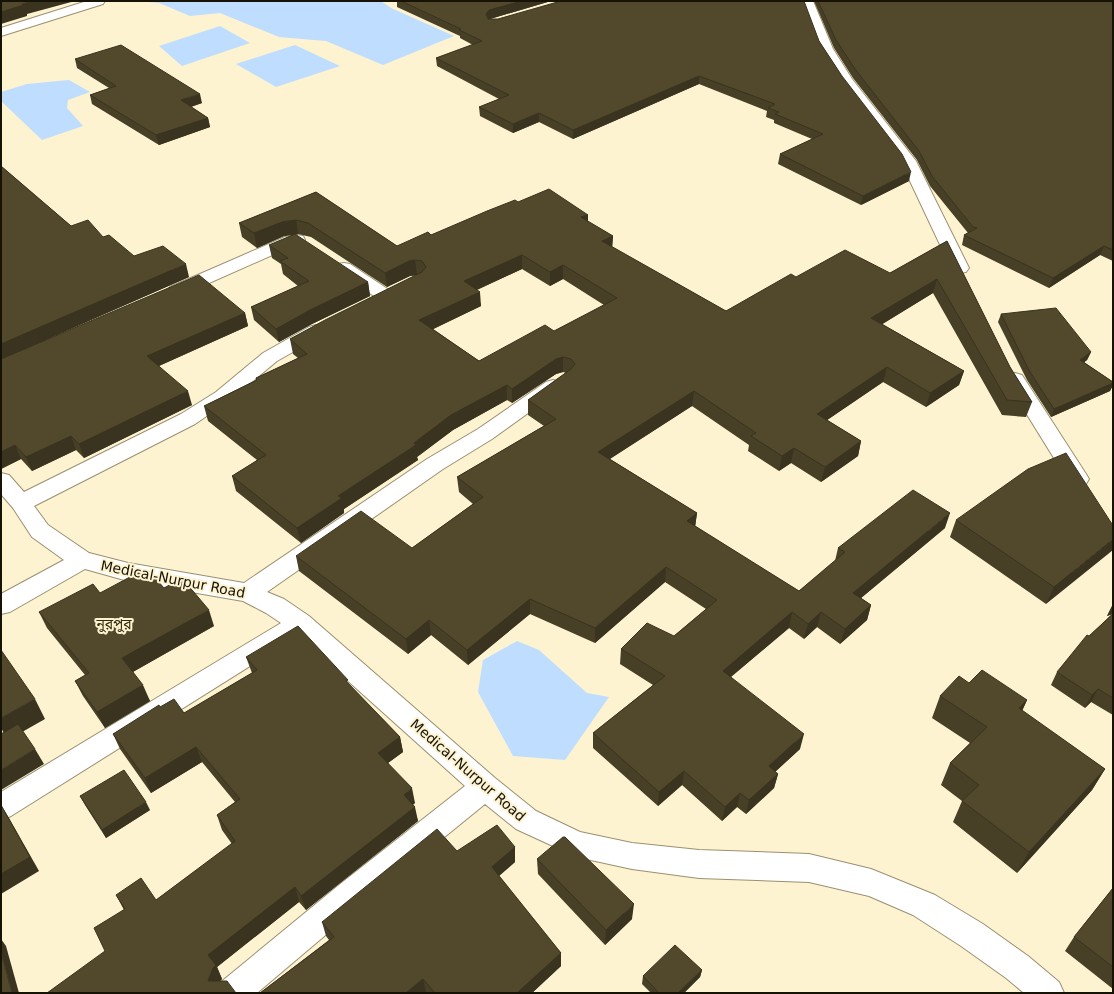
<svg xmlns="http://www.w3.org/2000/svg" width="1114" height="994" viewBox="0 0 1114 994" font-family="'DejaVu Sans','Noto Sans Bengali',sans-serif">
<rect width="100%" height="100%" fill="#fdf3d1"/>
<!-- water -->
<g fill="#bfddfe">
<path d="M137 1H381L391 8 454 36 383 65 326 41 279 37 220 13 190 16 159 3Z"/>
<path d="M220 26 250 43 182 66 159 46Z"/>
<path d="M295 45 340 66 276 87 236 64Z"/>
<path d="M69 80 90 92 68 100 67 108 83 126 42 140 1 101V92L27 84Z"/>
<path d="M517 641 539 650 587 693 609 697 565 760 513 756 478 692 483 660Z"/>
</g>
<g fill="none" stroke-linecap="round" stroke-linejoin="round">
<defs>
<g id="minor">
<path d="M87 1H105L103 4 1 36V28Z"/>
<path d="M801 1H813L833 49 852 79 916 161 969 268 966 272 960 273 954 272 951 268 901 162 842 84 819 49Z"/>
<path d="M297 235 303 236 305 240 303 244 295 245 182 295 176 296 170 295 167 291 170 287 285 237Z"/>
<path d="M344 263 350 264 392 292 395 296 392 300 386 301 380 300 338 272 335 268 338 264Z"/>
<path d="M316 325 323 327 325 331 323 335 277 361 230 400 195 424 34 506 48 525 89 553 128 563 244 583 427 459 478 429 546 382 553 380 560 382 563 386 560 390 492 439 443 469 267 592 284 599 309 616 495 778 536 811 580 832 632 843 699 850 809 854 871 869 935 895 983 924 1028 956 1059 982 1064 993H1024L1006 978 961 946 913 915 869 896 809 882 699 878 632 869 577 857 516 829 485 804 361 905 257 993H216L221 982 339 885 465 786 298 636 11 816 1 820V792L281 623 266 613 243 601 128 581 85 569 10 612 1 614V594L64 560 32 537 13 508 1 494V473L9 475 24 492 181 414 216 392 263 353 309 327Z"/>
<path d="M1015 373 1022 375 1086 474 1089 479 1086 484 1078 486 1070 484 1005 379 1008 375Z"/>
</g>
</defs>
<!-- minor casing -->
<use href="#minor" stroke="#9a9071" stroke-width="2"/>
<!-- minor -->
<use href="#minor" fill="#fff" fill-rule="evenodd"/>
</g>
<!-- wall -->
<g fill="#473f26" fill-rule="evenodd">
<path d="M396 1H551L490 19 819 41 909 181 861 205 778 164 780 154 812 139 774 123V120L766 117 767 111 699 84 573 139 539 122 513 133 480 116 479 107 499 99 437 66 436 58 473 45 460 38V36L397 7V1Z"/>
<path d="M814 1H1113V261L1100 255 1049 288 962 245 964 235 968 233 930 186 917 160 853 78 834 48Z"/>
<path d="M75 59 202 103 191 107 208 118 210 127 159 145 92 104 90 95 109 88 77 68Z"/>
<path d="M1 166 71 226 103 237 134 256 189 277 46 340 245 313 248 326 159 366 192 405 84 458 76 450 32 471 21 459 1 469Z"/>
<path d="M316 192 397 246 431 235 518 202 588 215V222L613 236 612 247 726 311 796 277 890 273 947 241 1010 367 1032 402 1026 417 1002 415 933 293 882 324 964 371 959 385 926 407 883 382 827 420 861 441 858 456 821 482 791 463 779 471 748 451 749 445 692 406 610 459 697 513 695 526 799 591 835 561 838 548 945 528 861 598 871 605 867 620 840 644 817 627 804 639 789 628 731 677 800 749 775 772 778 774 774 788 746 814 737 807 722 821 682 785 658 806 593 748V733L653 685 620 664 621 649 674 636 706 609 665 582 595 643 530 614 468 665 431 635 408 654 299 571 296 556 412 548 473 504 459 492 457 477 544 426 528 415V400L566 373 563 372 556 374 512 403 507 400 453 430 417 457 418 460 344 509V513L301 543 236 491 232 476 257 460 208 421 204 406 256 380V378L298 358 293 354 290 339 417 275 410 276 387 287 311 237 298 234 284 236 257 248 242 237 239 223ZM522 269 550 286 563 279 604 305 554 331 479 361 433 329 481 306 477 290Z"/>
<path d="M269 245 368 282 370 296 312 324 279 342 254 320 251 307 298 286 283 274 281 264 272 258Z"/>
<path d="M1001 314 1091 352 1087 360 1084 362 1113 382V385L1110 391 1051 417 1027 380 998 322Z"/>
<path d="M956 520 1112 524 1046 604 950 537Z"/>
<path d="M164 588 214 626 133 672 150 701 105 728 83 696 75 681 85 675 47 628 39 612 100 593Z"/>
<path d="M1113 604V715L1091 702 1085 708 1051 685 1057 672 1089 636 1112 614 1107 616Z"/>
<path d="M246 657 348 684 400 737 403 752 388 763 415 803 413 804 418 821 306 910 299 902 217 967 222 979 220 981 105 951 124 910 116 895 156 900 232 844 222 830 217 815 235 802 202 762 151 793 120 749 113 734 160 707 184 713 252 673Z"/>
<path d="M969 683 1027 700 1022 711 1105 769 1092 790 1017 873 953 822 962 801 941 785 950 763 970 743 932 718 940 696Z"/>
<path d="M80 796 150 810 106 838 85 805Z"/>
<path d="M515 847V862L499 876 561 953V966L532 993H426V992L424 993H260L329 940 326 936 322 922 457 851Z"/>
<path d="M537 859 632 919 605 945 538 874Z"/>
<path d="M1113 888V989L1065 951 1074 937Z"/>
<path d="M702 970 700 977 684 993H651L642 984 643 976Z"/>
</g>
<!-- shaded-wall -->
<g fill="#39331f">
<path d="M33 1H75L27 14V16L1 24V12L22 4Z"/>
<path d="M522 1H551L490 19 487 22 486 14 489 10Z"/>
<path d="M699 76V84L573 139V130Z"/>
<path d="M200 94 202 103 184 109 181 100Z"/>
<path d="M539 113V122L513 133V124Z"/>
<path d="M208 118 210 127 159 145 156 135Z"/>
<path d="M911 172 909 181 861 205 863 196Z"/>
<path d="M588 215V229L581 217Z"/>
<path d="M296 220 298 234 284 236 257 248 254 233 282 222Z"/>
<path d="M613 236 612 250 602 241Z"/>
<path d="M1104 246 1100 255 1049 288 1053 278Z"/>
<path d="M522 255V269L465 295 464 281Z"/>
<path d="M415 260 417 275 410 276 387 287 385 273 409 261Z"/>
<path d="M186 264 189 277 1 359V344Z"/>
<path d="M563 265V279L550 286V272Z"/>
<path d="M937 279 933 293 868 333 871 318Z"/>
<path d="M368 282 370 296 312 324 279 342 276 329 310 310Z"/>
<path d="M480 292 481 306 421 335 419 320Z"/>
<path d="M245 313 248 326 152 369 147 356Z"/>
<path d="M1091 352 1087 360 1077 368 1080 360Z"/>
<path d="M563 357V372L556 374 512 403V389L556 359Z"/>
<path d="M887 367 883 382 814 429 817 414Z"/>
<path d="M964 371 959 385 926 407 930 393Z"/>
<path d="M1113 383V385L1110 391 1051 417 1054 409Z"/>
<path d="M507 385V400L453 430 417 457 418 460 344 509V513L301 543 297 528 338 496 414 443 451 415Z"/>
<path d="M188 391 192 405 84 458 79 444Z"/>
<path d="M694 391 692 406 597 467 598 452Z"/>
<path d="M71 436 76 450 32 471 26 457Z"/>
<path d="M861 441 858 456 821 482 825 467Z"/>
<path d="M15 445 21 459 1 469V452Z"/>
<path d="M794 448 791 463 779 471 782 456Z"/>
<path d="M697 513 695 528 687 521Z"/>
<path d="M950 513 945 528 849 608 853 593Z"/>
<path d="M1113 539V550L1046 604 1054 587Z"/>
<path d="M666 567 665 582 595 643V628Z"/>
<path d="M530 599V614L468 665 467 650Z"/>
<path d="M1113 604V614L1107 616Z"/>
<path d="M871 605 867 620 840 644 845 629Z"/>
<path d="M209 610 214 626 129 674 122 658Z"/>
<path d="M792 612 789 628 721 685 723 671Z"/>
<path d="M821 612 817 627 804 639 808 624Z"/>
<path d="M429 620 431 635 408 654 406 639Z"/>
<path d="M143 685 150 701 105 728 97 712Z"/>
<path d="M1098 689 1091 702 1085 708 1092 695Z"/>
<path d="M35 699 45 719 8 740 1 728V718Z"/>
<path d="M1027 700 1017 722 1019 708Z"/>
<path d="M804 734 800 749 765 781 769 766Z"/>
<path d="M400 737 403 752 381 768 378 753Z"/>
<path d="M196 747 202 762 151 793 145 778Z"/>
<path d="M35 749 44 764 1 790V770Z"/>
<path d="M1105 769 1092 790 1017 873 1029 852Z"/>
<path d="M684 771 682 785 658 806 659 792Z"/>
<path d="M778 774 774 788 746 814 749 800Z"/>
<path d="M412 788 415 803 407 810 404 795Z"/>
<path d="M740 793 737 807 722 821 725 807Z"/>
<path d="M146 802 150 810 106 838 102 830Z"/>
<path d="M1 805 9 818 39 871 1 894Z"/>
<path d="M415 807 418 821 306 910 301 896Z"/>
<path d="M515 847V862L493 881 492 867Z"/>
<path d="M295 887 299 902 217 967 222 979 220 981H208V955Z"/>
<path d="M634 904 632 919 605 945 606 930Z"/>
<path d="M1 939 6 946 19 993H12L1 952Z"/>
<path d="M561 953V966L532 993H517Z"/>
<path d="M702 970 700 977 684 993H678Z"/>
<path d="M423 979 426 992 424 993H406Z"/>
</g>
<!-- building -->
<g fill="#52492c" stroke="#39331f" fill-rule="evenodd">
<path d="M1 1H33L22 4 24 5 1 12Z"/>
<path d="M401 1H522L489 10 486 14 488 19H498L561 1H804L819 41 842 76 902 154 911 172 863 196 780 154 823 134 775 114 779 112 768 108 775 104 699 76 573 130 539 113 513 124 479 107 509 95 436 58 482 41 459 30 461 29Z"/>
<path d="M818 1H1113V87H1112H1113V250L1104 246 1053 278 964 235 977 228 973 227 932 176 919 151 855 69 836 40Z"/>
<path d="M121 45 200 94 181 100 208 118 156 135 90 95 116 86 75 59Z"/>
<path d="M1 166 71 226 88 220 103 237 109 235 134 256 163 246 186 264 1 344Z"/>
<path d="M549 189 588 215 581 217 613 236 602 241 726 311 791 274 796 277 845 250 890 273 947 241 1010 367 1032 402 1007 400 937 279 871 318 964 371 930 393 887 367 817 414 861 441 825 467 794 448 782 456 751 436 756 433 694 391 598 452 697 513 687 521 799 591 845 552 838 548 913 490 950 513 853 593 871 605 845 629 821 612 808 624 792 612 723 671 804 734 769 766 778 774 749 800 740 793 725 807 684 771 659 792 593 733 665 676 621 649 647 623 674 636 717 600 666 567 595 628 530 599 467 650 429 620 406 639 296 556 361 511 412 548 483 497 457 477 556 419 528 400 571 369 575 364 571 359 563 357 556 359 512 389 507 385 451 415 414 443 416 445 338 496 342 498 297 528 232 476 266 455 204 406 257 380 256 378 307 354 290 339 325 320 422 272 426 267 422 261 415 260 409 261 385 273 308 223 296 220 282 222 254 233 239 223 316 192 397 246 428 232 431 235 487 211 515 200 518 202ZM522 255 550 272 563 265 617 298 554 331 545 325 479 361 419 320 480 292 464 281Z"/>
<path d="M295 234 368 282 310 310 276 329 251 307 309 281 280 261 288 258 269 245Z"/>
<path d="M199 275 245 313 147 356 188 391 79 444 71 436 26 457 15 445 1 452V359Z"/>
<path d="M1056 308 1091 352 1080 360 1113 382V383L1054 409 1030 372 1001 314Z"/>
<path d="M1066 453 1112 524H1113V539L1054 587 956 520 1028 469Z"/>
<path d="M143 570 149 571 164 588 182 578 209 610 122 658 143 685 97 712 75 681 89 673 39 612 93 584 100 593Z"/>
<path d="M1113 614V698L1098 689 1092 695 1057 672 1087 635 1089 636Z"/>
<path d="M298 626 348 680 346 681 400 737 378 753 412 788 404 795 415 807 301 896 295 887 208 955 216 965 213 968 208 981H227L236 993H47L105 951 94 928 125 909 116 895 141 878 156 900 235 841 217 815 240 799 196 747 145 778 113 734 159 705 160 707 174 699 184 713 257 670 246 657Z"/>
<path d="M1 650 35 699 1 718Z"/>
<path d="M982 670 1027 700 1019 708 1105 769 1029 852 962 801 979 785 950 763 987 727 940 696 959 676 969 683Z"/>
<path d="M18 724 35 749 1 770V734Z"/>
<path d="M124 770 146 802 102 830 80 796Z"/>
<path d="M1 805 30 857 1 874Z"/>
<path d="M497 825 515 847 492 867 561 953 517 993H435L423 979 406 993H260L334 937 322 922 437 829 457 851Z"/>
<path d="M563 837H565L634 904 606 930 537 859Z"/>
<path d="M1113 888V967L1074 937Z"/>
<path d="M675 945 702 970 678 993H659L643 976Z"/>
<path d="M1 952 12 993H1Z"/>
</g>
<g text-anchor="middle" stroke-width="4" stroke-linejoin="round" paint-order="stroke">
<!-- near-street labels -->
<g font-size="14" fill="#161206" stroke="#fdf3d1">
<text transform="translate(173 579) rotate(11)" y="5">Medical-Nurpur Road</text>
<text transform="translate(468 770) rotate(41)" y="5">Medical-Nurpur Road</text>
</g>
<!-- quarter labels -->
<g font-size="14" fill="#32290c" stroke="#fdf3d1">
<text x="114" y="629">নুরপুর</text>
</g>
</g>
<!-- border -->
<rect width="1114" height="994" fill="none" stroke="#161206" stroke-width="4"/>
</svg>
